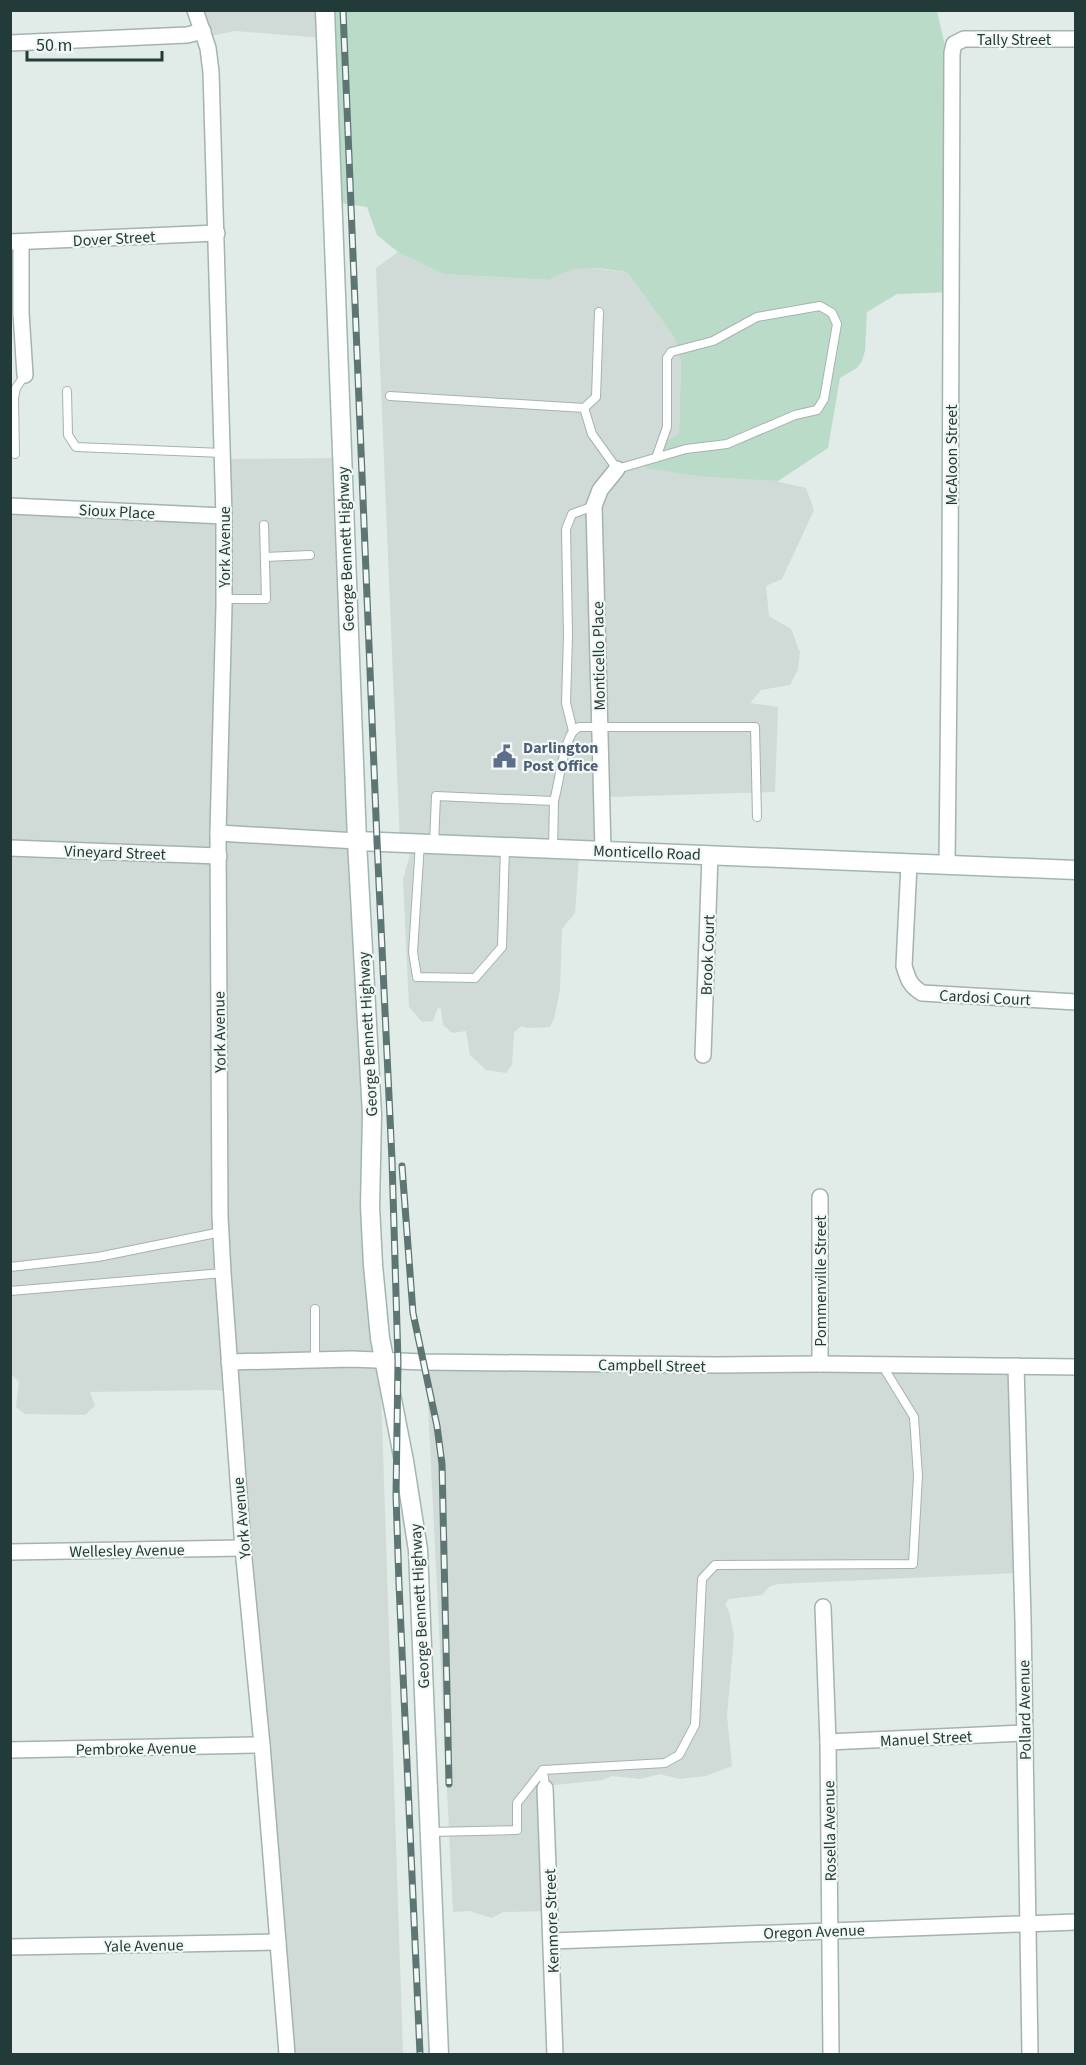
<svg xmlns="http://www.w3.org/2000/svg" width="1086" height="2065" viewBox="0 0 1086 2065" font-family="'Source Sans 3',sans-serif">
<rect width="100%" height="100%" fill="#e1ebe8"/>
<!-- built -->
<g fill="#d0dbd7">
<path d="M195 11H325L324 38 235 31 210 36Z"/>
<path d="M398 252 443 274 548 280 562 271 583 267 627 272 674 337 681 362 679 434 656 446 705 477 771 480 806 488 814 510 782 579 766 586 769 616 791 629 800 652 798 669 790 685 761 690 750 703 778 707 775 792 608 797 606 853 579 856 575 913 562 929 560 990 554 1019 550 1027 526 1028 522 1026 514 1032 512 1065 506 1073 486 1070 470 1055 466 1031 452 1033 443 1025 441 1009 438 1008 433 1021 422 1022 409 1007 403 880 411 850 400 844 376 268Z"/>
<path d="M341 458 377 1270 403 2054H291L234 1392 216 1390 90 1392 95 1406 85 1415 25 1414 16 1407 19 1382 10 1373V512L222 517 226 459Z"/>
<path d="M426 1365 720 1374 1022 1370 1020 1573 779 1584 770 1586 762 1595 729 1599 725 1604 729 1611 734 1636 727 1715 732 1766 706 1776 679 1779 660 1774 640 1779 612 1776 603 1780 546 1786 549 1911 503 1912 492 1918 469 1911 453 1912Z"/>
</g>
<!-- green -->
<path fill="#bbdbc9" d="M325 10 937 11 952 76 953 292 897 294 867 312 865 351 862 361 857 368 840 378 828 448 778 481 705 477 645 468 656 446 679 434 681 362 674 337 627 272C597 268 575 263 549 280L443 274 398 252 377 235 367 207 334 202Z"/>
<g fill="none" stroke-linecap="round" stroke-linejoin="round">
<defs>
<g id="lane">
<path d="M67 391 68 435 76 447 223 453"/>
<path d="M390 396 584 408 592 434 617 469 686 449 727 444 795 415 817 410 824 399 837 324 832 313 820 306 757 317 713 341 671 352 667 358V427L656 458"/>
<path d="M584 408 596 397 599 312"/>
<path d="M15 454 14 398 16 388 25 375"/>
<path d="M265 557 310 555"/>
<path d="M224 599H266L264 525"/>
<path d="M573 731 566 703 568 635 566 529 572 514 594 506"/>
<path d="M554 801C559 783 563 747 572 733 574 730 576 729 579 727H755L757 817"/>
<path d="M420 843 413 952 417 977 475 978 502 947 505 848"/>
<path d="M434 844 436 796 554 801 553 848"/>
<path d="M10 1267 98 1257 221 1232"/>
<path d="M10 1291 223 1273"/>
<path d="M315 1309V1360"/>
<path d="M545 1788 543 1770 665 1763 679 1755 695 1725 702 1579 715 1565 913 1564 918 1476 914 1417 882 1365"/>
<path d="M430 1832 517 1830V1803L543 1770"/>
</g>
<g id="street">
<path d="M195 10 208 48 211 72 224 516V606L218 833 220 1216 223 1273 243 1548 262 1745 287 2054"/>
<path d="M10 43 187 35 203 31"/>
<path d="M10 242 217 233"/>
<path d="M21 242V313L25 375"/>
<path d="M10 506 224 516"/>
<path d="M218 833 357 841"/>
<path d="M10 848 219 856"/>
<path d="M603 850 594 506 600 490 617 469"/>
<path d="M909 864 904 966C908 979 910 986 922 993L1076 1002"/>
<path d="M947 865 950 576 952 53 954 44 964 39H1076"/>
<path d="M703 1055 710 855"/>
<path d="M820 1197V1364"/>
<path d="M229 1362 352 1359 423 1362 716 1365 820 1364 1076 1367"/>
<path d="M1016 1366 1023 1620 1030 2054"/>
<path d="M10 1552 243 1548"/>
<path d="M823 1607 828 1742 831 2054"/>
<path d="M828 1742 1025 1733"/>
<path d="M10 1750 262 1745"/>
<path d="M545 1788 555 2054"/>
<path d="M552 1941 1076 1922"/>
<path d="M10 1947 278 1942"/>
</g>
<g id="secondary">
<path d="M325 10 357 841 372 1115 370 1206 373 1265 380 1338 404 1461 418 1550 439 2054"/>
<path d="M357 841 1076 870"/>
</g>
</defs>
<!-- lane casing -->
<use href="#lane" stroke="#a4b3b0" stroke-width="10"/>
<!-- street casing -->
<use href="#street" stroke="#a4b3b0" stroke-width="18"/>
<!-- secondary casing -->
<use href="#secondary" stroke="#a1b6b2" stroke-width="21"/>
<!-- lane -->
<use href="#lane" stroke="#fff" stroke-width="8"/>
<!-- street -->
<use href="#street" stroke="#fff" stroke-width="15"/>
<!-- secondary -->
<use href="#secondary" stroke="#fff" stroke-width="18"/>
<defs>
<g id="rail">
<path d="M343 10 377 841 392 1160 398 1361 396 1496 399 1584 420 2054"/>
<path d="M402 1166 413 1313 437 1426 442 1464 449 1784"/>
</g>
</defs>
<!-- rail casing -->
<use href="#rail" stroke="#5d7673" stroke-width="7"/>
<!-- rail -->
<use href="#rail" stroke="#f2f8f6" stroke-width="4.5" stroke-dasharray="14" stroke-linecap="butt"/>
</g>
<!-- icons -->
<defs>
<symbol id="civic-bare" viewBox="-9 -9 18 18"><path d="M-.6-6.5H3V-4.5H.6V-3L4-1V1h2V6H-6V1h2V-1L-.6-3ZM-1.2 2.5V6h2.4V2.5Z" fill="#5c6f8a" stroke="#f2f8f6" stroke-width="2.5" paint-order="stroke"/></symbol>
</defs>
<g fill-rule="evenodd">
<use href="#civic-bare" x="488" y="740" width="33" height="33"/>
</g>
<g text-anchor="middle" stroke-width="4.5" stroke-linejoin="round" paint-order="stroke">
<!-- street labels -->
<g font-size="16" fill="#233b38" stroke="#f2f8f6">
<text x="1014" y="45">Tally Street</text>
<text transform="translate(114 238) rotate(-3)" y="6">Dover Street</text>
<text transform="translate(951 455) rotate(-90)" y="6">McAloon Street</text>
<text transform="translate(117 511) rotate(3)" y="6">Sioux Place</text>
<text transform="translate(224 547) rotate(-90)" y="6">York Avenue</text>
<text transform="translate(345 549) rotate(-92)" y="6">George Bennett Highway</text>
<text transform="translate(598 656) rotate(-91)" y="6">Monticello Place</text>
<text transform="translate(115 852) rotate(2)" y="6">Vineyard Street</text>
<text transform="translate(647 852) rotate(2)" y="6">Monticello Road</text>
<text transform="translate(707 955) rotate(-88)" y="6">Brook Court</text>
<text transform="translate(985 997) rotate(3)" y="6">Cardosi Court</text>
<text transform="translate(219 1032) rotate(-91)" y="6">York Avenue</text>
<text transform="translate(367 1034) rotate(-93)" y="6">George Bennett Highway</text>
<text transform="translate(820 1281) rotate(-90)" y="6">Pommenville Street</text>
<text transform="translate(652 1365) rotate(1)" y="6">Campbell Street</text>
<text transform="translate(241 1518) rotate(-95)" y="6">York Avenue</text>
<text transform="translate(127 1550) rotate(-1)" y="6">Wellesley Avenue</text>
<text transform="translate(419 1606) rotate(-93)" y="6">George Bennett Highway</text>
<text transform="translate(1024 1710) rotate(-91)" y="6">Pollard Avenue</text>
<text transform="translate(926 1738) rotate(-3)" y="6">Manuel Street</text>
<text transform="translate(136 1748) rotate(-1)" y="6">Pembroke Avenue</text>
<text transform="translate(829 1831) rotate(-91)" y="6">Rosella Avenue</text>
<text transform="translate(551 1921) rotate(-92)" y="6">Kenmore Street</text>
<text transform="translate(814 1931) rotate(-2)" y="6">Oregon Avenue</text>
<text transform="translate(144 1945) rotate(-1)" y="6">Yale Avenue</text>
</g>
<!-- service labels -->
<g font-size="16" font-weight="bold" fill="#4e5e75" stroke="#f2f8f6" text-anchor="start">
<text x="523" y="753">Darlington<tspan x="523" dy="18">Post Office</tspan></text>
</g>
</g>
<!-- border -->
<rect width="1086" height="2065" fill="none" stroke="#233b38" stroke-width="24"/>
<!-- scale -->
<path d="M27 51v9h135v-9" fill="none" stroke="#233b38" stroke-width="3"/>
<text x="36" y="51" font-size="18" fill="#233b38" stroke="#f2f8f6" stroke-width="4.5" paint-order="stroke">50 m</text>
</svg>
